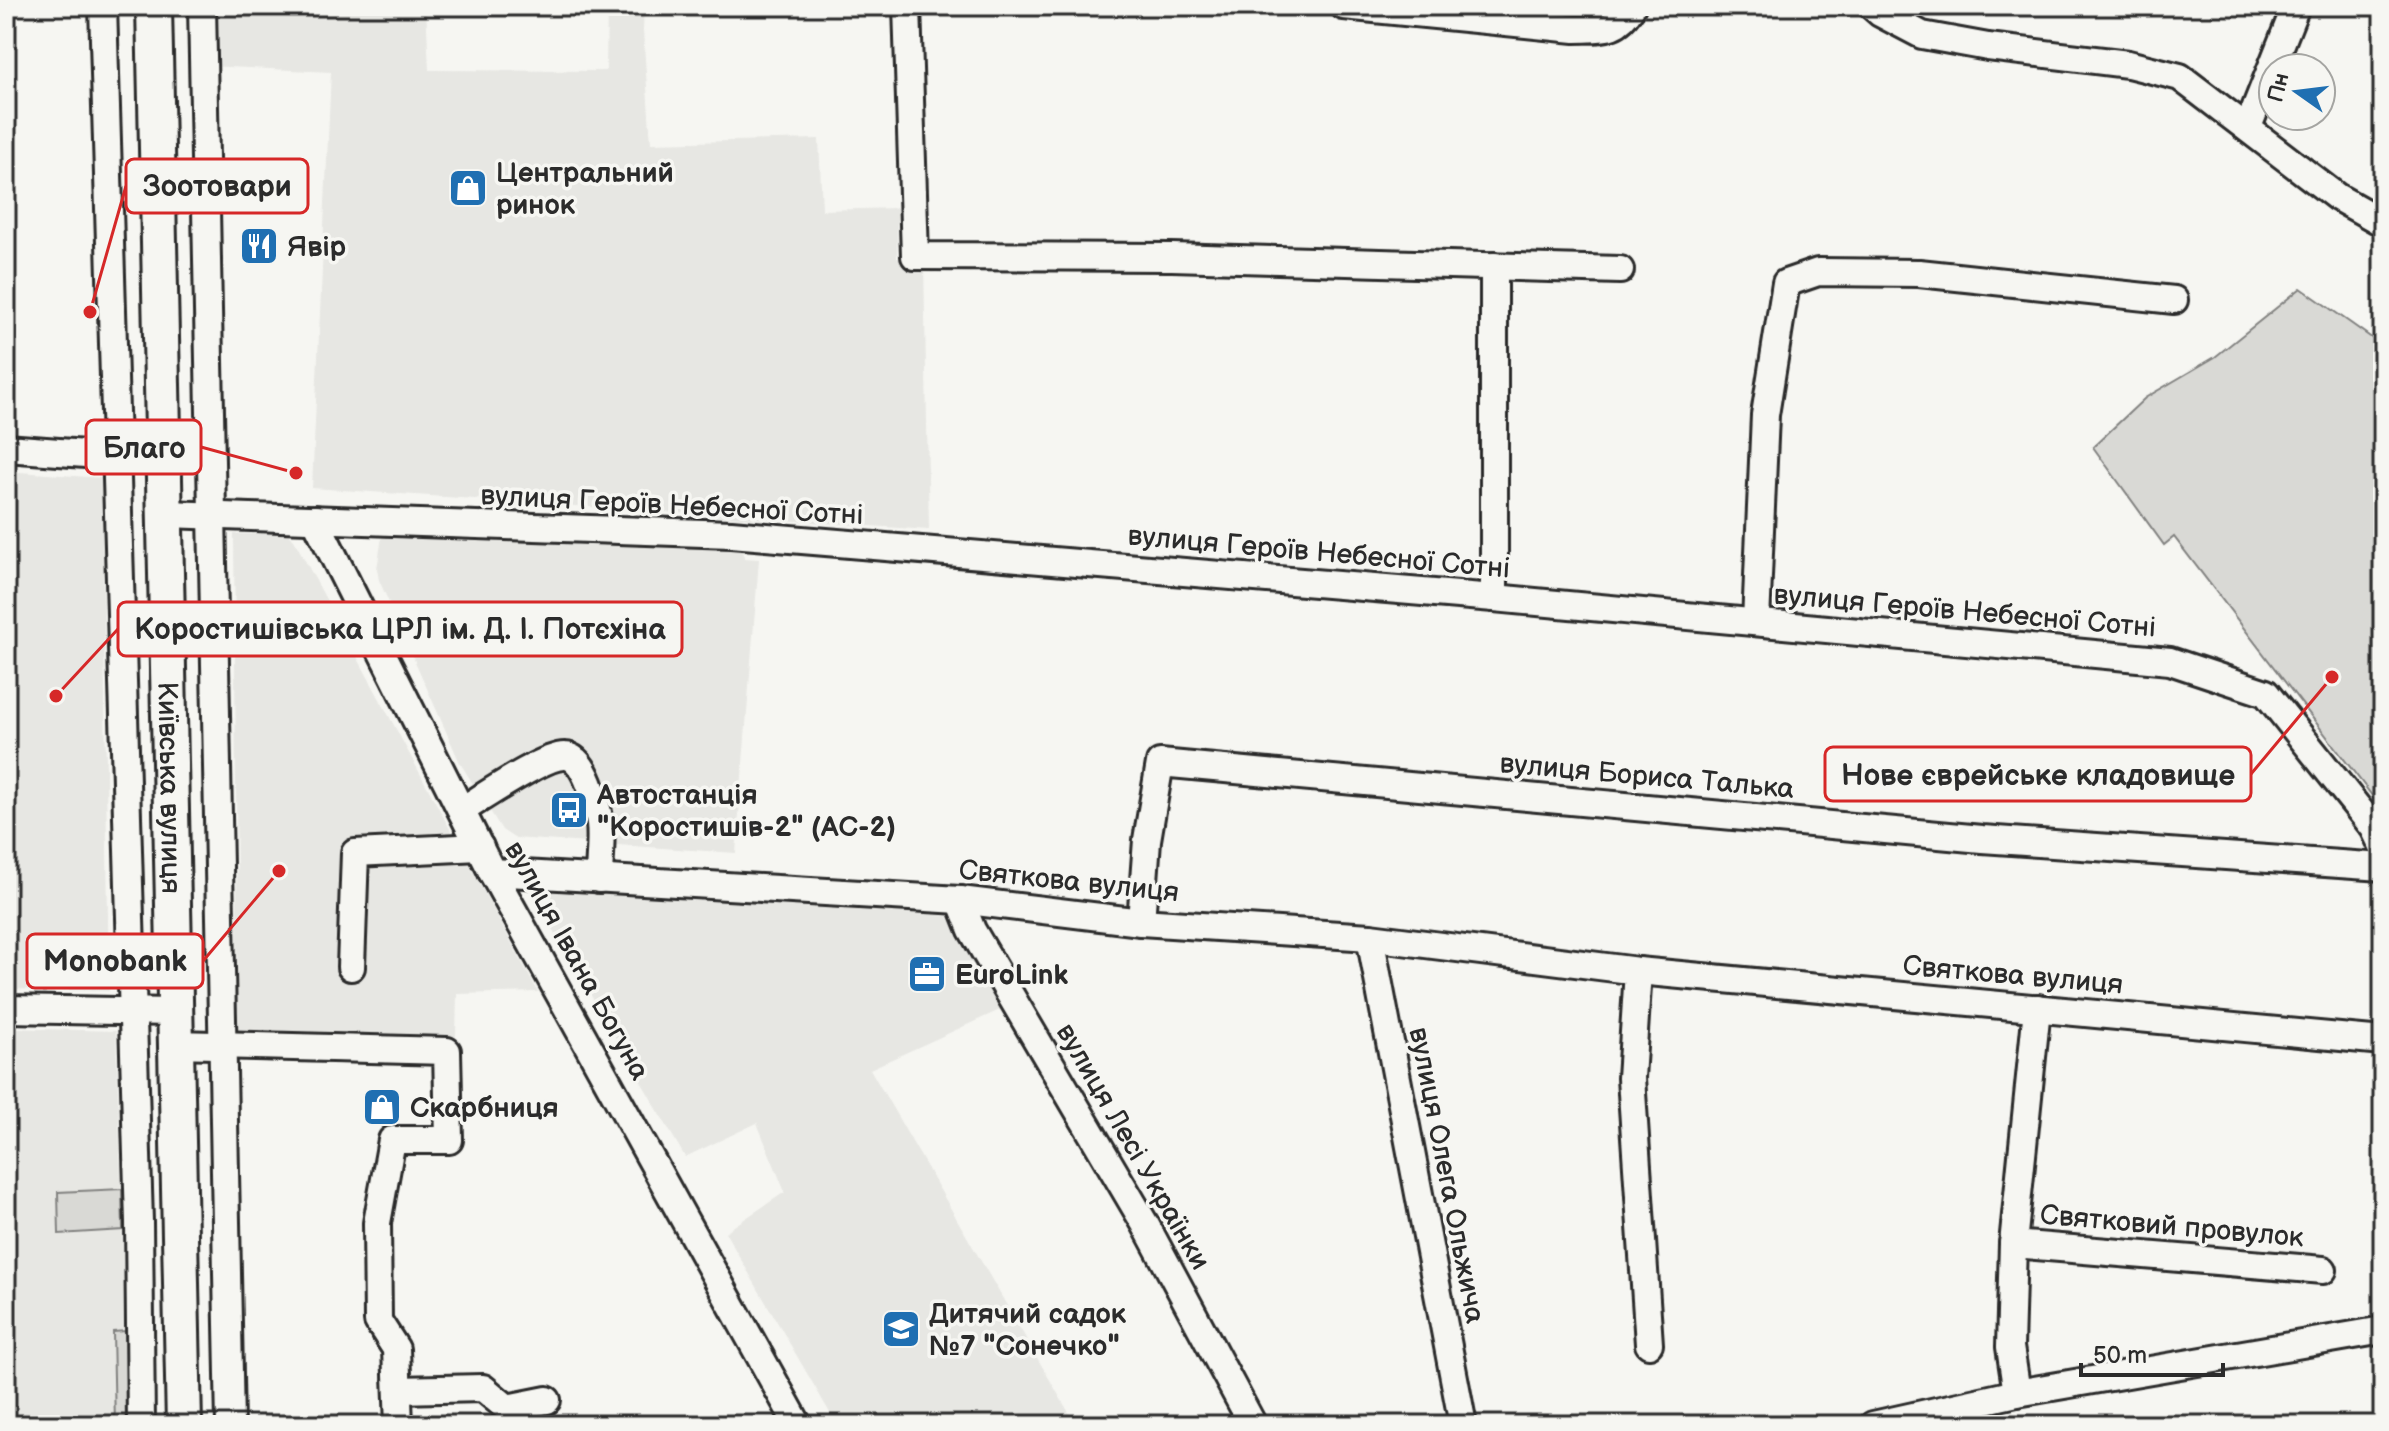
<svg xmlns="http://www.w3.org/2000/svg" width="2389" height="1431" viewBox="0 0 2389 1431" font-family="'Balsamiq Sans',sans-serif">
<rect width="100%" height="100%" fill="#f6f6f2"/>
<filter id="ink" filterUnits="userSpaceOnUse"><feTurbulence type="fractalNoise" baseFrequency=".0125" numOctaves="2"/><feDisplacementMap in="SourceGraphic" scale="16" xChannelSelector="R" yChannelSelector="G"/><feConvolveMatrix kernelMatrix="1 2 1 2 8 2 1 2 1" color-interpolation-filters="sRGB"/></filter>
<g filter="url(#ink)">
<!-- built -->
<g fill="#e7e7e3">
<path d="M205 6H426L429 70 606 71 607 6H644L643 31 651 143 819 139 822 210 897 208V258L924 263 929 530 312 488 331 72 207 66Z"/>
<path d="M6 471 102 478 109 991 6 989Z"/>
<path d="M383 530 743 546 744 558 759 559 736 853 514 838 502 830 460 763 379 580 377 569Z"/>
<path d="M234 534H288L294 540 538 992 457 994 456 1036 238 1033Z"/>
<path d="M522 877 948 916 1002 1009 870 1069 1076 1425H837L725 1232 785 1192 757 1123 685 1157Z"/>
<path d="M6 1028 116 1031 129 1425H6Z"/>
</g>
<!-- green -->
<g fill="#d9d9d5" stroke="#828280" stroke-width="2">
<path d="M2301 288 2383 346V810L2174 537 2164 545 2093 447 2145 398 2215 357Z"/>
<path d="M122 1189 123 1230 59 1234 58 1192Z"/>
<path d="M126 1331 129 1425H115L113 1332Z"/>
</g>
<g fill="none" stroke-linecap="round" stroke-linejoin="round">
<defs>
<g id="minor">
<path d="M103 6 139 1222 141 1425"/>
<path d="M202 6 230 1425"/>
<path d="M907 6 915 256 1172 257 1620 270"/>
<path d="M1344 6 1575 29C1602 28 1617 32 1632 6"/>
<path d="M1872 6 1880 13 1922 35 1988 47 2128 64 2180 77 2337 197 2383 223"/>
<path d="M2248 127 2296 6"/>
<path d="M1494 266V598"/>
<path d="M6 448 165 460"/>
<path d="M167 514 731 534 1494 598 2170 661 2266 693 2374 828 2383 847"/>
<path d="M315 519 492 872 798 1425"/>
<path d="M1756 622 1765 415 1786 283 1818 272 1919 273 2174 300"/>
<path d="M462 810C482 798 544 755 565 756 586 756 597 806 600 823 602 841 599 861 599 879"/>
<path d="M492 872 960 900 1141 922 1370 937 1638 971 2383 1041"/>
<path d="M960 900 972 930 1145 1224 1253 1425"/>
<path d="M1141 922 1147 840 1160 763 1982 839 2383 867"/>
<path d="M1370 937 1463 1425"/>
<path d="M351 967 355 853 480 847"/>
<path d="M1638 971 1631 1078 1649 1344"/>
<path d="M2037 1008 2013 1244 2323 1270"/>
<path d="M6 1009 173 1012"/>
<path d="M174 1044 447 1051 449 1140H392L377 1223 378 1321 396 1349 399 1425"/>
<path d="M2013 1244 2010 1347 2017 1393"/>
<path d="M398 1390 483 1388 507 1408 547 1400"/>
<path d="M1873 1425 2017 1393 2383 1330"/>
</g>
<g id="major">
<path id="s1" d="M154 6C166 479 172 952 184 1425"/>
</g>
</defs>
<!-- minor casing -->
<use href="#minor" stroke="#2b2b2b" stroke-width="32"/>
<!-- major casing -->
<use href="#major" stroke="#2b2b2b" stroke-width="40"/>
<!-- minor -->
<use href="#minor" stroke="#f6f6f2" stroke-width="26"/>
<!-- major -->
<use href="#major" stroke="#f6f6f2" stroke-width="34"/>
</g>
</g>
<!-- icons -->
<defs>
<symbol id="shop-square" viewBox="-11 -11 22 22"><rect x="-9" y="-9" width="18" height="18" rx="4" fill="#1f6fb2" stroke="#f6f6f2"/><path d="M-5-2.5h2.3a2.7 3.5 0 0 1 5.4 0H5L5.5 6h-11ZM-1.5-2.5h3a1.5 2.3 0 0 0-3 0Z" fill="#fff"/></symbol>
<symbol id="restaurant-square" viewBox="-11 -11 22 22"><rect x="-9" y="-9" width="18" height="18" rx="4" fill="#1f6fb2" stroke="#f6f6f2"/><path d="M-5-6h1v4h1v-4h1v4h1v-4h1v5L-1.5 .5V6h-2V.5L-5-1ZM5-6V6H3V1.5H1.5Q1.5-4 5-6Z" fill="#fff"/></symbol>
<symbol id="bus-square" viewBox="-11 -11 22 22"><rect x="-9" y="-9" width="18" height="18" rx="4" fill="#1f6fb2" stroke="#f6f6f2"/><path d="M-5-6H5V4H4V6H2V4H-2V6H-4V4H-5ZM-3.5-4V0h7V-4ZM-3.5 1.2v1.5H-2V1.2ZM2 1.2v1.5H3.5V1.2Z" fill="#fff"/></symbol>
<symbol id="office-square" viewBox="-11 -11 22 22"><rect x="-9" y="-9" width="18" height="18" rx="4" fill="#1f6fb2" stroke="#f6f6f2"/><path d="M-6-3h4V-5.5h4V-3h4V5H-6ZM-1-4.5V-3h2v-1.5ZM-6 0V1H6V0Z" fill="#fff"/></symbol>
<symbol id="school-square" viewBox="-11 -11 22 22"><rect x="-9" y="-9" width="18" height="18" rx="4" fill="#1f6fb2" stroke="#f6f6f2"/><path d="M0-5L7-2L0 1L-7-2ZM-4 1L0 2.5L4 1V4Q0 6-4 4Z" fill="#fff"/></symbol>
</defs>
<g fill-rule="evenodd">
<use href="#shop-square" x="446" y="166" width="44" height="44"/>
<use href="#restaurant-square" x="237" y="224" width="44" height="44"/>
<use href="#bus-square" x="547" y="788" width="44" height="44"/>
<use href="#office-square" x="905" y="952" width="44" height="44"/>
<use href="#shop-square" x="360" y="1085" width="44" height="44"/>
<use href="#school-square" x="879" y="1307" width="44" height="44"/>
</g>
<g text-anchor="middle" stroke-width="7" stroke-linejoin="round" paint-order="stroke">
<!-- poi labels -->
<g font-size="28" font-weight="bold" fill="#2b2b2b" stroke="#f6f6f2" text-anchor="start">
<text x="496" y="182">Центральний<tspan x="496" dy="32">ринок</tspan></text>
<text x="287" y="256">Явір</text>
<text x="597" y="804">Автостанція<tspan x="597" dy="32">"Коростишів-2" (АС-2)</tspan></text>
<text x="955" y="984">EuroLink</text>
<text x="410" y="1117">Скарбниця</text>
<text x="929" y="1323">Дитячий садок<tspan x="929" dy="32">№7 "Сонечко"</tspan></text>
</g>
<!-- street labels -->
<g font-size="28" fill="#2b2b2b" stroke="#f6f6f2">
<text transform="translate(672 504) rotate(3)" y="10">вулиця Героїв Небесної Сотні</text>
<text transform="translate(1319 551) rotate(5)" y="10">вулиця Героїв Небесної Сотні</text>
<text transform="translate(1965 610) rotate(5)" y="10">вулиця Героїв Небесної Сотні</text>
<text transform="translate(1647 775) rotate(5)" y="10">вулиця Бориса Талька</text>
<text dy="10" stroke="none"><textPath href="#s1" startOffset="782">Київська вулиця</textPath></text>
<text transform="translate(1069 880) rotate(6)" y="10">Святкова вулиця</text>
<text transform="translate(578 960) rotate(61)" y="10">вулиця Івана Богуна</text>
<text transform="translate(2013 974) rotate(5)" y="10">Святкова вулиця</text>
<text transform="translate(1134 1146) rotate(60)" y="10">вулиця Лесі Українки</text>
<text transform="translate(1448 1175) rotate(79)" y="10">вулиця Олега Ольжича</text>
<text transform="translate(2172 1225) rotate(5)" y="10">Святковий провулок</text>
</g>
</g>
<!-- callouts -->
<path fill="none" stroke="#d62828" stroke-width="3" d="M90 312L126 186M296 473L201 447M56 696L118 629M2332 677L2251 774M279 871L203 961"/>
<g fill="#d62828" stroke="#f6f6f2" stroke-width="3">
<circle cx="90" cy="312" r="8"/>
<circle cx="296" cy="473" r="8"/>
<circle cx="56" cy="696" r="8"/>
<circle cx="2332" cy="677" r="8"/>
<circle cx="279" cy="871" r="8"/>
</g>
<g fill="#f6f6f2" stroke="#d62828" stroke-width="3">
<rect x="126" y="159" width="182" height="54" rx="8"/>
<rect x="86" y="420" width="115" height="54" rx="8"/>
<rect x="118" y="602" width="564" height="54" rx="8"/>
<rect x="1825" y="747" width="426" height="54" rx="8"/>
<rect x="27" y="934" width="176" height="54" rx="8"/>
</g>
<g font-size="30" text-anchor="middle" font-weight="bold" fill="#2b2b2b">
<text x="217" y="196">Зоотовари</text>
<text x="144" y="458">Благо</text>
<text x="400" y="639">Коростишівська ЦРЛ ім. Д. І. Потєхіна</text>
<text x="2038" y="785">Нове єврейське кладовище</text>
<text x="115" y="971">Monobank</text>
</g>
<!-- margin -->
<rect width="2389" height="1431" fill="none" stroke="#f6f6f2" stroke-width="32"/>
<rect x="16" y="16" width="2357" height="1399" fill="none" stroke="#2b2b2b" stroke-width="3" filter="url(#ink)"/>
<!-- north arrow -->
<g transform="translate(2297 92) rotate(284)"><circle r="38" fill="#f6f6f2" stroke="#a5a5a2" stroke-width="2"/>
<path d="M0-6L14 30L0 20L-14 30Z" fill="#1f6fb2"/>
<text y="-12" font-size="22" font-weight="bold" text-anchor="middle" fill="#2b2b2b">Пн</text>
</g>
<!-- scale -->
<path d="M2081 1363v12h142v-12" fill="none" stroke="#2b2b2b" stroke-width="4"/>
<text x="2093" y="1363" font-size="24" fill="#2b2b2b" stroke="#f6f6f2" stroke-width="6" paint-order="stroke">50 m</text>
</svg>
